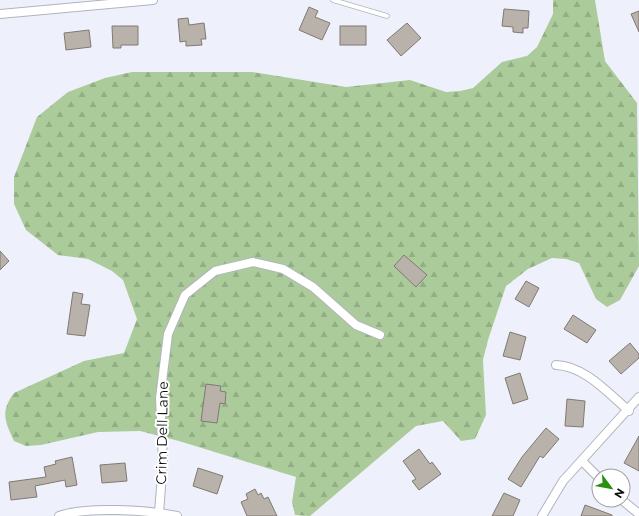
<svg xmlns="http://www.w3.org/2000/svg" width="639" height="516" viewBox="0 0 639 516" font-family="Montserrat,sans-serif">
<defs>
<pattern id="forest-firs" width="22" height="20" patternUnits="userSpaceOnUse"><rect width="22" height="20" fill="#abcc9a"/><path d="M5 1l3.5 6h-7zM16 11l3.5 6h-7z" fill="#92ae84"/></pattern>
</defs>
<rect width="100%" height="100%" fill="#eef1fb"/>
<!-- forest -->
<path fill="url(#forest-firs)" d="M553 0H595L605 61 637 103 639 266 620 300 607 307 596 299 579 263 566 259 552 258 528 269 506 286 488 340 483 360 486 415 475 439 461 441 443 421 416 426 310 516 295 515 292 502 296 477 179 441 140 431 98 432 41 445 26 446 14 441C5 421 0 412 14 393L84 361 124 353 137 319 123 280 112 271 88 259 58 255 26 230 14 204V177L37 117 68 92 105 78 132 72H252L346 87 410 80 446 92 460 91 473 88 502 62 527 56 537 47 553 14Z"/>
<!-- building -->
<g fill="#b9b2ab" stroke="#807972">
<path d="M309 7 318 11 315 17 330 23 322 40 299 30Z"/>
<path d="M504 9 529 11 528 28H523V33L513 32V27L502 26Z"/>
<path d="M639 11V32L631 14Z"/>
<path d="M188 18 189 25 204 23 206 39H201L202 45 186 46V41L180 42 178 19Z"/>
<path d="M407 23 421 38 401 56 387 40Z"/>
<path d="M112 26H138V45H121V48H113Z"/>
<rect x="340" y="26" width="26" height="19"/>
<path d="M89 30 91 47 66 50 64 33Z"/>
<path d="M0 251 9 261 0 270Z"/>
<path d="M404 255 427 275 416 287 394 266Z"/>
<path d="M526 281 539 288 529 307 515 299Z"/>
<path d="M73 292 83 294 81 304 90 305 85 336 67 334Z"/>
<path d="M573 315 596 330 587 343 564 329Z"/>
<path d="M510 332 526 337 520 360 503 356Z"/>
<path d="M630 343 639 354V358L621 374 609 361Z"/>
<path d="M520 373 528 399 513 404 505 378Z"/>
<path d="M206 384 221 386 220 391 226 392 225 404 220 403 217 423 201 421Z"/>
<path d="M567 399 585 401 583 427 565 426Z"/>
<path d="M546 428 559 439 543 458 540 456 521 487 508 479 522 457Z"/>
<path d="M639 436V471L624 463Z"/>
<path d="M419 449 430 464 432 462 441 474 419 490 412 481 416 479 403 461Z"/>
<path d="M72 457 77 485 66 487 65 480 35 486 37 497 11 500 9 482 46 477 44 467 56 464 55 461Z"/>
<path d="M125 463 127 481 102 483 100 465Z"/>
<path d="M198 468 223 476 217 494 193 486Z"/>
<path d="M255 489 258 495 261 493 264 499 268 497 277 516H247L241 502 248 499 246 494Z"/>
<path d="M504 493 520 500 513 516H492Z"/>
<path d="M585 505 612 515V516H581Z"/>
</g>
<g fill="none" stroke-linecap="round" stroke-linejoin="round">
<defs>
<path id="lane" d="M333 0 387 16"/>
<g id="street">
<path d="M0 14 153 0"/>
<path d="M556 365C585 366 608 393 629 411"/>
<path d="M582 461 599 478"/>
<path d="M622 500 639 514"/>
<path d="M159 513 163 461 160 398 168 334 185 295 215 271 253 262 283 269 313 287 356 325 380 335"/>
<path d="M59 516C87 506 147 510 177 516"/>
<path d="M542 516 563 481 639 397"/>
</g>
</defs>
<!-- lane casing -->
<use href="#lane" stroke="#b1b4bd" stroke-width="5.5"/>
<!-- street casing -->
<use href="#street" stroke="#b1b4bd" stroke-width="10"/>
<!-- lane -->
<use href="#lane" stroke="#fff" stroke-width="4"/>
<!-- street -->
<use href="#street" stroke="#fff" stroke-width="8"/>
</g>
<g text-anchor="middle" stroke-width="4" stroke-linejoin="round" paint-order="stroke">
<!-- street labels -->
<g font-size="14" fill="#0c0e11" stroke="#fff">
<text transform="translate(162 433) rotate(-89)" y="5">Crim Dell Lane</text>
</g>
</g>
<!-- north arrow -->
<g transform="translate(611 488) rotate(122)"><circle r="19" fill="#ffffff" stroke="#9e9fa0"/>
<path d="M0-3L7 15L0 10L-7 15Z" fill="#2a9010"/>
<text y="-6" font-size="11" font-weight="bold" text-anchor="middle" fill="#0c0e11">N</text>
</g>
</svg>
